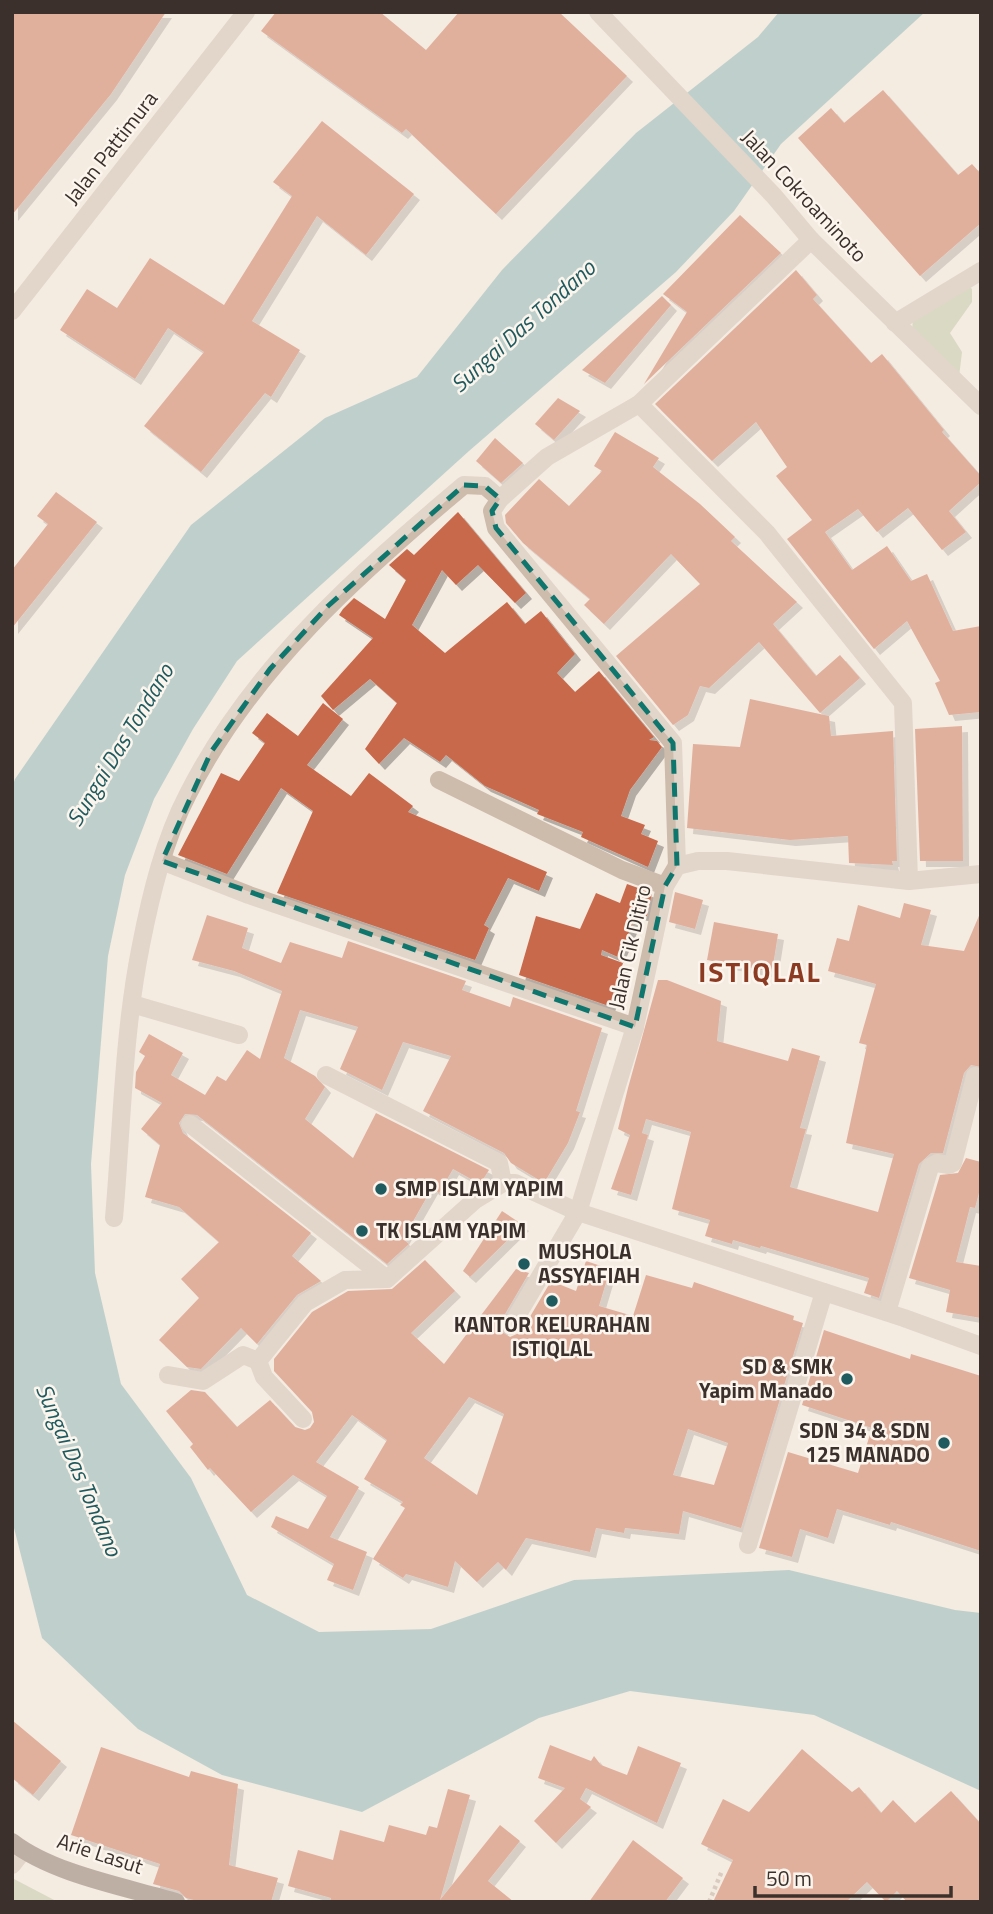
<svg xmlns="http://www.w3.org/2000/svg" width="993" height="1914" viewBox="0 0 993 1914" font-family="'Titillium Web',sans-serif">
<defs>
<filter id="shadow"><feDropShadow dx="6" dy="6" stdDeviation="0" flood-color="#0004"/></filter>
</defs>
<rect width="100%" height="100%" fill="#f4ebe1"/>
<!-- green -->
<g fill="#b8c4a0">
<path d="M963 281 972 289V302L950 333 962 352 959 377 912 331 913 318Z"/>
<path d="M12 1878 14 1879 58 1902H12Z"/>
</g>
<!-- water -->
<path fill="#7fb0b2" d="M779 12H925L781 144 734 211 676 272 469 451 237 661 193 729 154 799 125 875 108 956 91 1164 95 1273 121 1384 191 1478 247 1595 319 1632 431 1629 574 1580 789 1570 955 1610 981 1613V1791L814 1715 630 1691 539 1718 362 1812 222 1775 138 1729 42 1638 12 1520V788L15 779 191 525 325 418 417 377 502 270 636 133 758 37Z"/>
<!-- building -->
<g fill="#c8694b" fill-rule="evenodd" filter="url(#shadow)">
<path d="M12 12H166L111 94 12 215Z"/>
<path d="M276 12H380L426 50 459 12H559L627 76 496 214 406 129 402 133 261 31Z"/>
<path d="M883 90 958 175 972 164 981 174V223L920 276 798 138 831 108 844 123Z"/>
<path d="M322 121 414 194 366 255 317 216 252 321 300 350 271 397 265 393 201 472 144 426 204 352 168 328 135 379 60 330 87 289 117 308 150 258 224 305 292 196 273 182Z"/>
<path d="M740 215 781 253 644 384 687 312 663 294Z"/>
<path d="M796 270 817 295 813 299 871 363 882 354 944 430 942 432 981 476V482L949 511 966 532 942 550 908 508 877 532 858 509 825 532 852 570 887 546 911 581 927 574 953 631 981 626V712L949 715 935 683 940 681 907 621 874 649 787 539 812 520 776 476 787 467 756 422 712 461 655 404Z"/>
<path d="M662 296 671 305 605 383 582 370Z"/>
<path d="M558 398 580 411 554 440 535 424Z"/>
<path d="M615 432 659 458 653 467 700 504 735 537 731 541 797 602 773 624 816 676 840 655 860 678 820 713 759 642 709 688 700 686 688 715 673 725 616 656 700 584 671 554 604 624 584 605 590 599 523 543 506 523 505 515 539 479 569 506 602 471 594 466Z"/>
<path d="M495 438 523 463 501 483 476 461Z"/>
<path d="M56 492 97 522 12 628V570L48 524 37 516Z"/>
<path d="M458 512 526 593 515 603 478 565 456 585 442 570 412 625 445 653 507 602 525 624 541 611 575 654 557 673 575 692 599 671 654 737 649 740 657 741 662 747 630 790 621 816 645 825 641 834 658 841 648 867 581 837 583 832 537 814 539 810 485 786 446 755 440 762 404 738 379 764 365 749 397 703 370 679 333 710 321 696 373 638 339 615 343 609 354 598 385 619 406 580 389 565 407 549 414 555Z"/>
<path d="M750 699 829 716 831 736 893 731 897 861H892L893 865 849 863 848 836 790 840 687 828 693 744 740 747Z"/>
<path d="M323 703 343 719 307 765 351 796 369 773 413 806 408 812 547 872 539 891 508 878 484 925 489 928 475 960 277 893 313 811 281 788 227 874 178 855 221 773 239 781 265 743 252 733 267 713 298 736Z"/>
<path d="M962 726 963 861H920L915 729Z"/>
<path d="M627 884 652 893 647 916 637 914 618 957 602 950 601 955 623 963 609 1006 519 975 536 916 580 929 596 893 620 903Z"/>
<path d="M675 892 703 900 695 929 669 922Z"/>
<path d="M904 903 931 910 921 945 964 951 981 911V1067L971 1065 964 1073 943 1153H931L919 1164 879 1298 864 1293 869 1278 761 1246 760 1248 733 1240 732 1244 705 1236 710 1220 672 1209 691 1132 646 1119 642 1133 648 1135 631 1195 611 1189 630 1135 618 1129 628 1088 658 980H667L721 1001 717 1041 788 1061 792 1048 820 1056 800 1128 806 1129 790 1187 878 1212 894 1154 846 1143 867 1045 859 1043 876 984 828 971 837 938 849 941 858 905 900 918Z"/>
<path d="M207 915 248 928 242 948 281 963 290 942 342 958 348 941 466 981 462 990 510 1007 513 997 602 1028 576 1111 580 1112 568 1143 544 1183 511 1163 504 1153 423 1111 451 1056 403 1042 382 1090 340 1069 358 1027 300 1010 284 1058 315 1076 325 1087 305 1119 353 1158 376 1113 489 1170 480 1184 453 1169 439 1193 432 1188 403 1239 409 1244 387 1264 197 1115 185 1114 179 1123 183 1133 311 1233 292 1256 321 1281 297 1295 257 1344 241 1328 201 1369 187 1367 159 1340 199 1298 181 1279 219 1242 179 1207 145 1197 160 1145 141 1129 162 1103 135 1088 136 1072 145 1056 139 1052 149 1034 183 1053 171 1075 205 1095 217 1076 226 1081 247 1050 260 1059 282 991 234 971 192 960Z"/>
<path d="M714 922 778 934 772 972 707 960Z"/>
<path d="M966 1158 981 1162V1185L975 1208 970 1207 956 1262 981 1266V1318L946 1312 950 1290 909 1278 940 1175 958 1173Z"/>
<path d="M502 1211 523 1225 470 1277 463 1271Z"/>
<path d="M425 1260 455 1291 411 1333 444 1364 516 1269 529 1273 501 1321 502 1332 510 1337 521 1332 551 1281 576 1291 586 1261 610 1269 599 1306 633 1316 646 1275 692 1288 694 1282 794 1316 793 1320 803 1323 741 1528 683 1511 679 1534 625 1528 624 1533 596 1528 590 1552 526 1538 506 1570 498 1562 477 1582 455 1561 448 1587 406 1574 403 1578 373 1559 405 1508 400 1505 403 1502 364 1479 387 1440 352 1415 316 1462 359 1487 330 1537 367 1552 353 1590 327 1580 334 1564 271 1527 276 1516 308 1529 327 1496 293 1475 251 1512 210 1468 208 1470 190 1447 193 1444 166 1411 191 1390 205 1392 237 1427 270 1400 295 1427 305 1430 310 1428 314 1422 312 1412 274 1371V1359L312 1312 348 1291 392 1289ZM469 1397 504 1414 477 1495 424 1458ZM688 1429 728 1443 714 1485 673 1475Z"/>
<path d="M824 1330 910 1359 911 1354 981 1376V1551L891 1522 890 1525 837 1509 828 1538 800 1529 792 1557 759 1548 788 1452 858 1473 872 1428 802 1405Z"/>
<path d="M12 1720 61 1761 33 1795 12 1778Z"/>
<path d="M550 1745 591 1761 594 1756 601 1765 627 1775 638 1746 681 1763 657 1823 586 1788 580 1799 591 1807 556 1843 534 1821 565 1788 538 1778Z"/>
<path d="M101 1747 189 1777 191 1771 238 1784 229 1865 278 1878 271 1902H201L186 1898 179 1891 153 1884 160 1864 71 1835Z"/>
<path d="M802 1749 852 1792 859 1787 881 1813 893 1800 915 1823 951 1791 981 1824V1902H907L897 1891 886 1902 867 1882 846 1902H713L733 1860 701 1844 723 1799 749 1812Z"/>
<path d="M448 1789 470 1795 440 1900 500 1825 520 1841 488 1881 514 1902H330L331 1898 288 1886 298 1850 333 1860 340 1830 384 1842 389 1825 426 1835 429 1826 437 1828Z"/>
<path d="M633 1840 683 1878 665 1902H589Z"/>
</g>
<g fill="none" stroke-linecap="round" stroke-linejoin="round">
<!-- path -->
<path stroke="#b9a596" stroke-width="4.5" stroke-dasharray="3.5 3.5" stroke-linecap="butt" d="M709 1902 722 1871"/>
<!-- minor -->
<g stroke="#cdbbac" stroke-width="18">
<path d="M598 12 774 196 811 240 981 406"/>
<path d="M12 311 246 12"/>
<path d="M895 323 981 271"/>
<path d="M639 404 767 533 903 703 909 881"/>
<path d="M439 780 622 870 665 886"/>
<path d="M162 861 249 895 635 1027"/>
<path d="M677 866 673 743 496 528 492 511 500 499 547 457 639 404 811 240"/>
<path d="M132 1004 239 1035"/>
<path d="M326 1075 499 1163 503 1183"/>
<path d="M190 1124 387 1279"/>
<path d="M114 1218C122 1128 123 1034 141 945 151 894 164 840 188 794 251 669 358 574 464 485L485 486 500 499"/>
<path d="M887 1312 930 1167 937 1163 949 1165 953 1163 975 1076"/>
<path d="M511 1326 578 1212 635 1027 665 886 677 866 698 861H727L909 881 981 874"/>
<path d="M168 1375 203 1381 243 1355 258 1361"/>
<path d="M303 1419 264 1377 258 1361 305 1303 345 1280 387 1279 475 1200 503 1183H515L578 1212 904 1318 981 1346"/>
<path d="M748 1545 824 1292"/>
<path d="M12 1865 23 1851"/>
</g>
<!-- major -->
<path stroke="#7d675c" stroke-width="18" d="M12 1842C53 1874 126 1887 176 1902"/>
</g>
<!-- marked area -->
<path d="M0 0H993V1914H0ZM464 485 485 486 500 499 492 511 496 528 673 743 677 866 665 886 635 1027 162 861 211 752 270 669 328 606Z" fill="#f4ebe1" fill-opacity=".55" fill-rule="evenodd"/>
<path fill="none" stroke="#0f766e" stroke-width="5" stroke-dasharray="14 9" stroke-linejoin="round" d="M464 485 485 486 500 499 492 511 496 528 673 743 677 866 665 886 635 1027 162 861 211 752 270 669 328 606Z"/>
<!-- markers -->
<g fill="#1f5a5e" stroke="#fbf5ee" stroke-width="2.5">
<circle cx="381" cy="1189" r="7"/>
<circle cx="362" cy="1231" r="7"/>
<circle cx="524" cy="1264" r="7"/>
<circle cx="552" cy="1301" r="7"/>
<circle cx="847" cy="1379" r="7"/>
<circle cx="944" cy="1443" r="7"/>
</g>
<g text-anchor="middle" stroke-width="5" stroke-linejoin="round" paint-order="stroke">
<!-- street labels -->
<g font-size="21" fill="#3b302b" stroke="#fbf5ee">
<text transform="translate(111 148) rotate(-52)" y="7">Jalan Pattimura</text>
<text transform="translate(804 196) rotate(47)" y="7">Jalan Cokroaminoto</text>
<text transform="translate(630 947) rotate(-77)" y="7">Jalan Cik Ditiro</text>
<text transform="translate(100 1854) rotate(18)" y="7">Arie Lasut</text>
</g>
<!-- poi labels -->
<g font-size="21" font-weight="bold" fill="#3b302b" stroke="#fbf5ee" text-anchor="start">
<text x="395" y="1196">SMP ISLAM YAPIM</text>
<text x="376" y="1238">TK ISLAM YAPIM</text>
<text x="538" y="1259">MUSHOLA<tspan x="538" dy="24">ASSYAFIAH</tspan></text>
<text x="552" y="1332" text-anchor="middle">KANTOR KELURAHAN<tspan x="552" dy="24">ISTIQLAL</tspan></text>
<text x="833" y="1374" text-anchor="end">SD &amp; SMK<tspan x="833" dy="24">Yapim Manado</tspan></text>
<text x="930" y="1438" text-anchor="end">SDN 34 &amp; SDN<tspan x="930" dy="24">125 MANADO</tspan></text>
</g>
<!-- water labels -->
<g font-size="23" font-style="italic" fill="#1f5a5e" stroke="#fbf5ee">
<text transform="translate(523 326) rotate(-42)" y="8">Sungai Das Tondano</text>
<text transform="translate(120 745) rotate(-59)" y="8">Sungai Das Tondano</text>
<text transform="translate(79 1470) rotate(67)" y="8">Sungai Das Tondano</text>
</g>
<!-- district labels -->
<g font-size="28" font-weight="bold" letter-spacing="2" fill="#8c3b22" stroke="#fbf5ee">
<text x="760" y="982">ISTIQLAL</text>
</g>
</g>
<!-- border -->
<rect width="993" height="1914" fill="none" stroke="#3b302b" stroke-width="28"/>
<!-- scale -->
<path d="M755 1886v10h196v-10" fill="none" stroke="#3b302b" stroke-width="3.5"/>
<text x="766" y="1886" font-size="21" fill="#3b302b" stroke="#fbf5ee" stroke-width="5" paint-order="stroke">50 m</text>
</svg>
